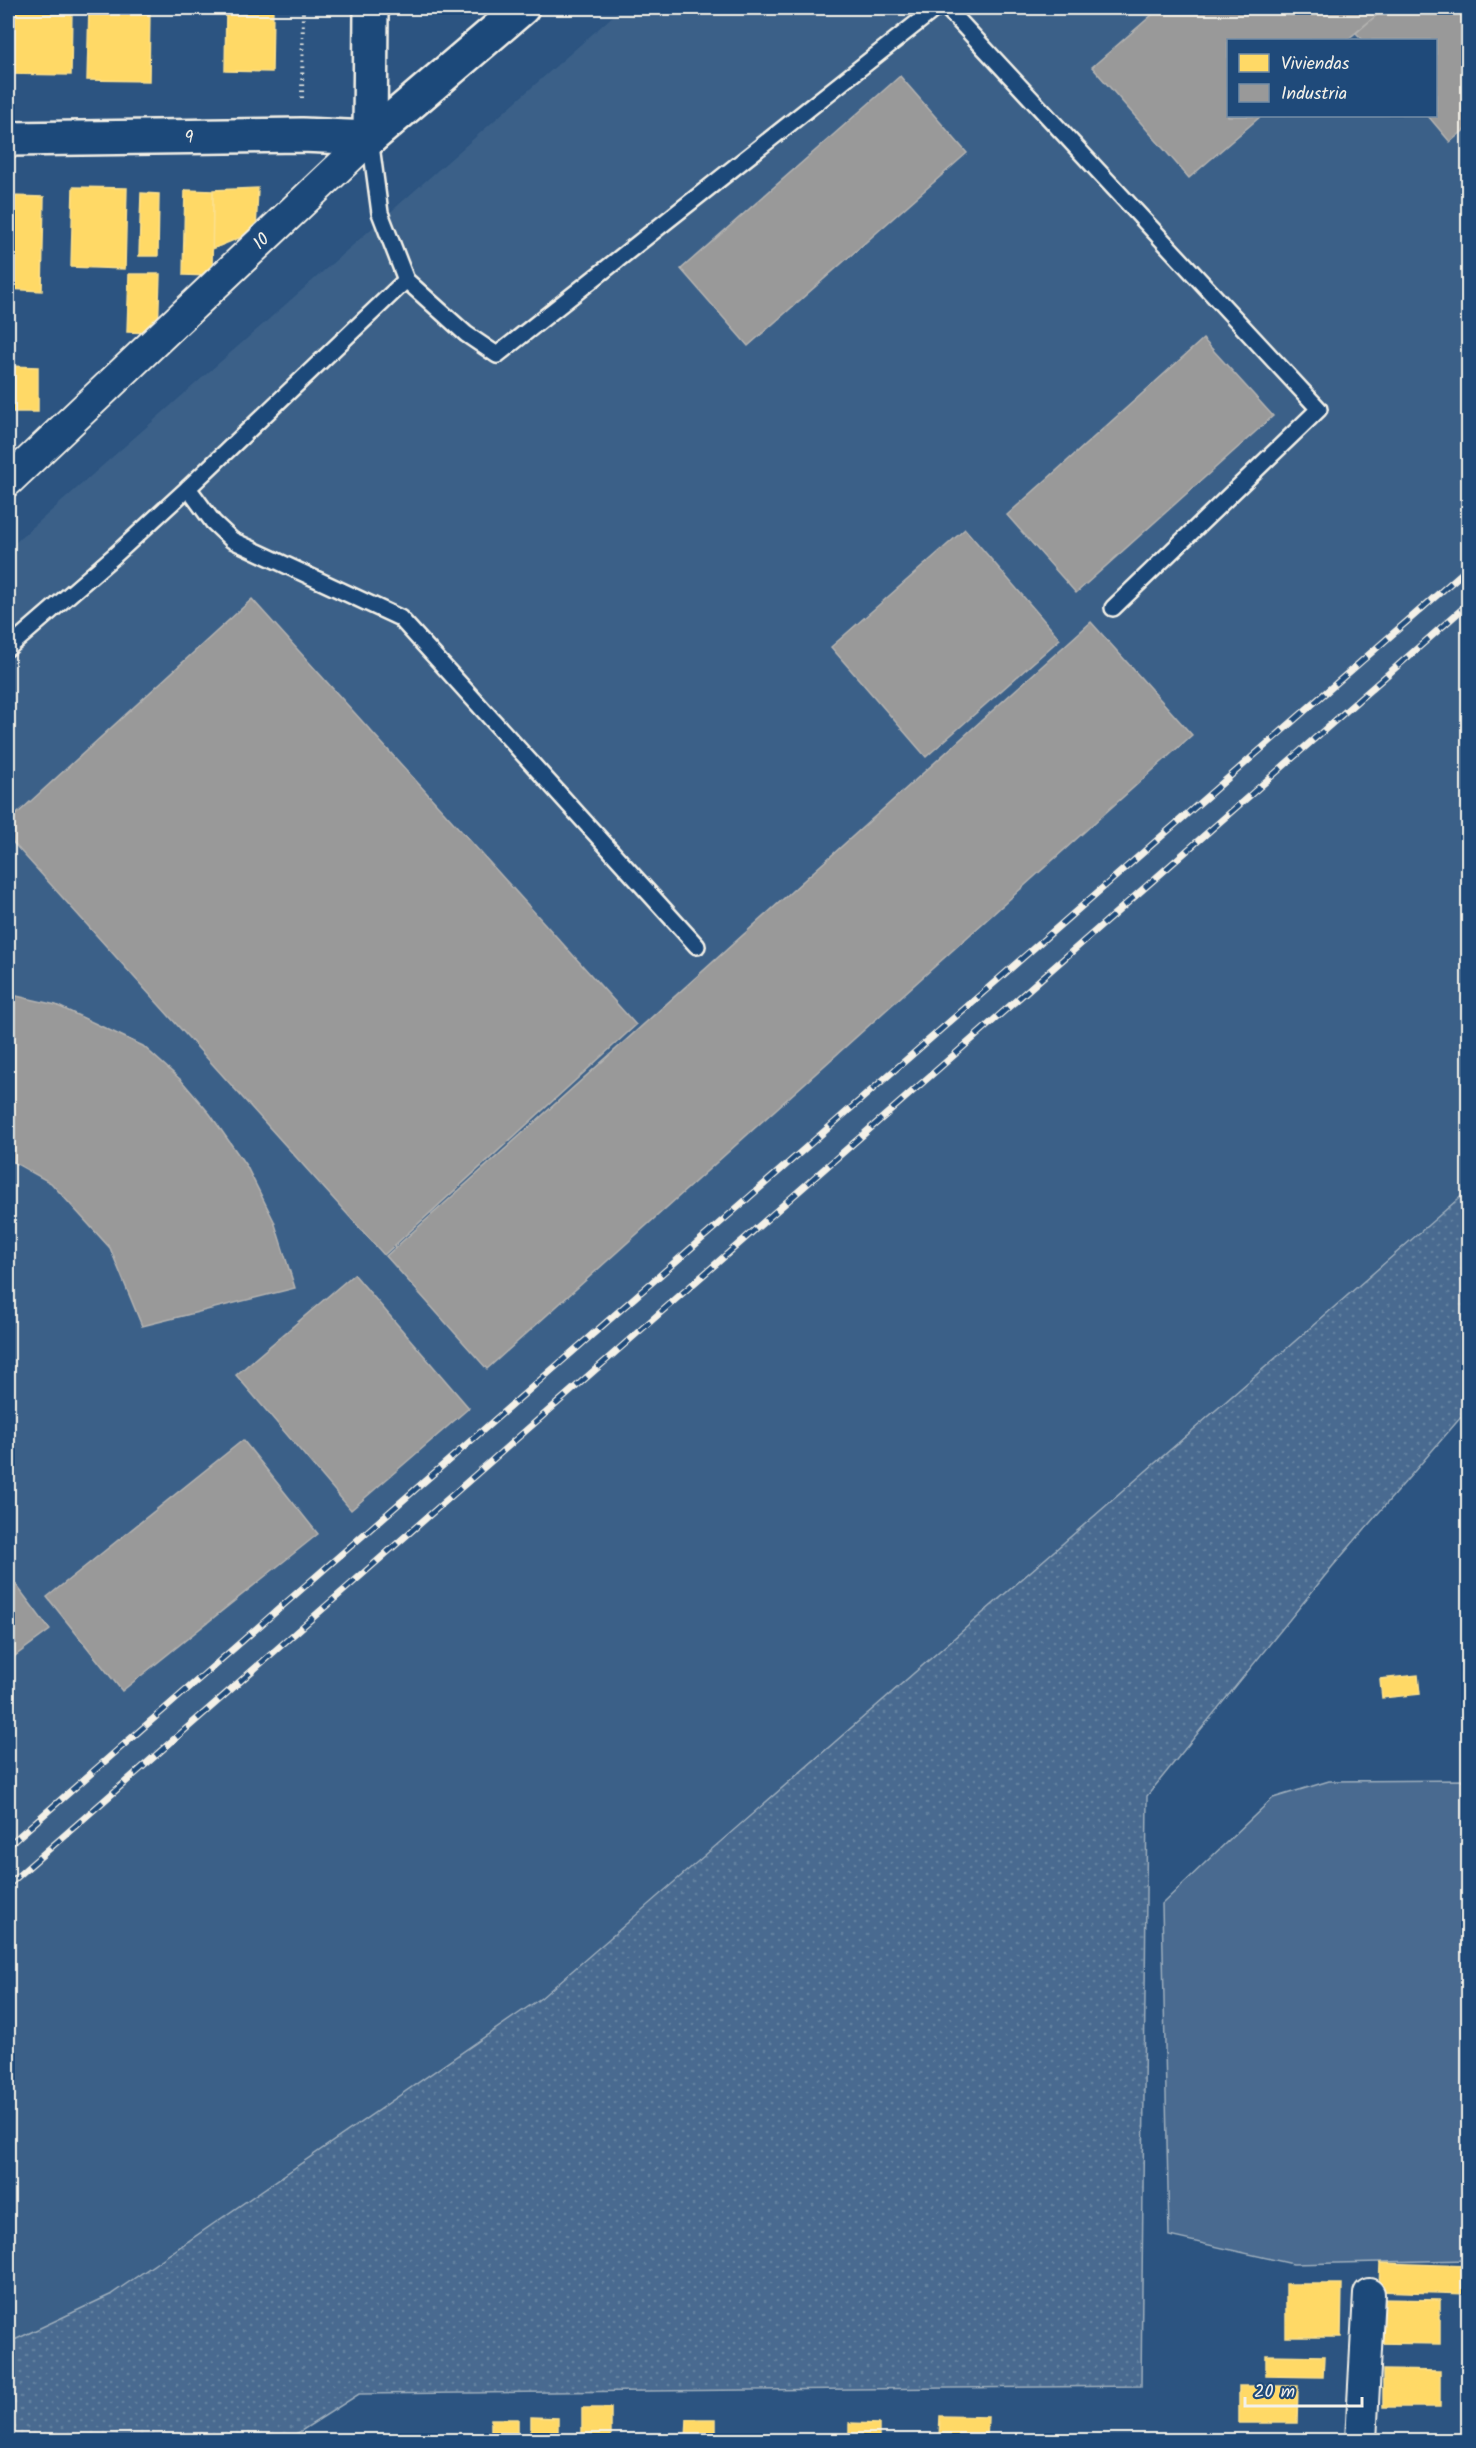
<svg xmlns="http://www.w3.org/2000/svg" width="1476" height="2448" viewBox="0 0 1476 2448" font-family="Kalam,sans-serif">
<defs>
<pattern id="grass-dots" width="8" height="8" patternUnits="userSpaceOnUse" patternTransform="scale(1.5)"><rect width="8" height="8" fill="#496b90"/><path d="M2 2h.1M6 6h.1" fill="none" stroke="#6481a0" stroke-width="1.8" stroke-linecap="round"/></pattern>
</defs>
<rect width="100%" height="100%" fill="#2c5481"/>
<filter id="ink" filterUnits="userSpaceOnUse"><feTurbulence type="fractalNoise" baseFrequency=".0167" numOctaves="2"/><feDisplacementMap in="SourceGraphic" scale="12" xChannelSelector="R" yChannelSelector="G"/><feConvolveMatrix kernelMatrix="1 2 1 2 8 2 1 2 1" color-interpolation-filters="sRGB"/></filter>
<g filter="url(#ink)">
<!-- built -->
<path fill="#3b6088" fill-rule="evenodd" d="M622 8H1468V1189L541 1998 110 2295 8 2343V549ZM1228 40H1436V116H1228Z"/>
<!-- grass -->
<path fill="url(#grass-dots)" stroke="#9eaebc" stroke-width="1.5" d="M1465 1193 1468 1196V1409L1332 1567 1147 1796 1141 2386 359 2394 287 2440H8V2343L110 2295 541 1998Z"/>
<!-- pitch -->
<path fill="#496b90" stroke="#9eaebc" stroke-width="1.5" d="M1468 1780V2260L1293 2264 1169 2236 1162 1904 1273 1798 1329 1781Z"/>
<!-- homes -->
<g fill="#ffd966" stroke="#fce08d" stroke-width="1.5">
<path d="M8 8H72L71 75 8 74Z"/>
<path d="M89 8H150L149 81 87 80Z"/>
<path d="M226 8H273L272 72 225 71Z"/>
<path d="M73 187 127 188 125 269 71 267Z"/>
<path d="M258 188 256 231 212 249 213 190Z"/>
<path d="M185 190 213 191 212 276 183 275Z"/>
<path d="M141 193 159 194 158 256H139Z"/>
<path d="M10 196 44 197 42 291 8 289Z"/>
<path d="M129 274H160L158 333 127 332Z"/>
<path d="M8 366 38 367V412H8Z"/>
<path d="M1418 1675 1420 1694 1382 1698 1380 1679Z"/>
<path d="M1380 2263 1468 2266V2294L1379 2291Z"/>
<path d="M1286 2284H1342L1341 2337H1286Z"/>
<path d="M1378 2299 1440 2300V2344L1378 2343Z"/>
<path d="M1266 2355 1324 2356 1323 2377 1266 2376Z"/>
<path d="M1383 2370 1440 2371V2407H1383Z"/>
<path d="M1239 2386H1298L1297 2423H1239Z"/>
<rect x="582" y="2408" width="29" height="32"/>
<path d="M940 2416 988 2417 987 2440 939 2439Z"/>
<path d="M531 2417 558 2418V2440H531Z"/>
<rect x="491" y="2419" width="27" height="21"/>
<path d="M687 2419H716V2440H686Z"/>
<path d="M849 2423 879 2424V2440H849Z"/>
</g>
<!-- industry -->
<g fill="#999" stroke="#b4b3b1" stroke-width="1.5">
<path d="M1160 8H1385L1347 40H1228V116H1261L1189 178 1092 67Z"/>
<path d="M1385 8H1468V127L1450 142 1428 116H1436V40H1363L1356 33Z"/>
<path d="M900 76 967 153 748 346 681 269Z"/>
<path d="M1203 339 1273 416 1076 593 1007 515Z"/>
<path d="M965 529 1060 639 926 757 831 647Z"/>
<path d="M252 599 636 1025 384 1255 8 837V822Z"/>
<path d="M1091 622 1192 735 487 1369 386 1256Z"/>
<path d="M8 994 56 1005 143 1046 181 1080 210 1114 247 1167 274 1221 295 1288 142 1326 110 1248 51 1183 8 1159Z"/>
<path d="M354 1274 469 1408 351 1510 236 1375Z"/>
<path d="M243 1440 318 1534 122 1691 47 1597Z"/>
<path d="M11 1578 50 1630 8 1661V1581Z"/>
</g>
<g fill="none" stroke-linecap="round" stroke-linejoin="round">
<defs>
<g id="lane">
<path d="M947 8 1319 409 1113 608"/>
<path d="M370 138 380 213 406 280 466 334 497 355 936 8"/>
<path d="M406 280 188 488 213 522 232 540 400 618 697 946"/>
<path d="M8 648 114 556 188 488"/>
</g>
<g id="street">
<path d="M8 481 370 138"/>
<path d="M1361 2440 1369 2294"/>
</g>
<g id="secondary">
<path d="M370 138 522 8"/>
<path d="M370 138 371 8"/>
<path d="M8 139 302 135 370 138"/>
</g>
</defs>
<!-- lane casing -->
<use href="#lane" stroke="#f4f1e8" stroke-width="20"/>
<!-- street casing -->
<use href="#street" stroke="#f4f1e8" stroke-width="34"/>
<!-- secondary casing -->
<use href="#secondary" stroke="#f4f1e8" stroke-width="38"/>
<!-- path -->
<path stroke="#f4f1e8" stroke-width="4" stroke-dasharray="1.5 4.5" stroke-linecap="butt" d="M302 98 303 8"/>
<!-- lane -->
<use href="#lane" stroke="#1f4a7a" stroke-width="15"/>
<!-- street -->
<use href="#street" stroke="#1f4a7a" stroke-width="30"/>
<!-- secondary -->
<use href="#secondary" stroke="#1f4a7a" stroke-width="33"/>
<defs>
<g id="rail">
<path d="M8 1846 1468 568"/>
<path d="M8 1885 1468 604"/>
</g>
</defs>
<!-- rail casing -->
<use href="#rail" stroke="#f4f1e8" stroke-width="7"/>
<!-- rail -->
<use href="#rail" stroke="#1f4a7a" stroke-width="4.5" stroke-dasharray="14" stroke-linecap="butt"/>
</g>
</g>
<g text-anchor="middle" stroke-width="6" stroke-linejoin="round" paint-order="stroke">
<!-- street labels -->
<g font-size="18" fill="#f4f1e8" stroke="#1f4a7a">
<text transform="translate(189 137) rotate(-1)" y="6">9</text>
<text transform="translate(261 241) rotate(-43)" y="6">10</text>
</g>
</g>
<!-- margin -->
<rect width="1476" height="2448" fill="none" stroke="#1f4a7a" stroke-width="30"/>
<rect x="15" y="15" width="1446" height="2418" fill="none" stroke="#f4f1e8" stroke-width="2" filter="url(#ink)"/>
<!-- legend -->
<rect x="1227" y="39" width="210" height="78" fill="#1f4a7a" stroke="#748da6" stroke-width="1.5"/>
<rect x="1239" y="54" width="30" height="18" fill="#ffd966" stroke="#748da6" stroke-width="1.5"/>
<text x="1281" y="69" font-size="18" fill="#f4f1e8">Viviendas</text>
<rect x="1239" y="84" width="30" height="18" fill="#999999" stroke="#748da6" stroke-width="1.5"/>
<text x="1281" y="99" font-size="18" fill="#f4f1e8">Industria</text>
<!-- scale -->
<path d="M1245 2397v9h117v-9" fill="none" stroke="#f4f1e8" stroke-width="3"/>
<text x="1254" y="2397" font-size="18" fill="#f4f1e8" stroke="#1f4a7a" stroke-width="4.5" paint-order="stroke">20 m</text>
</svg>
